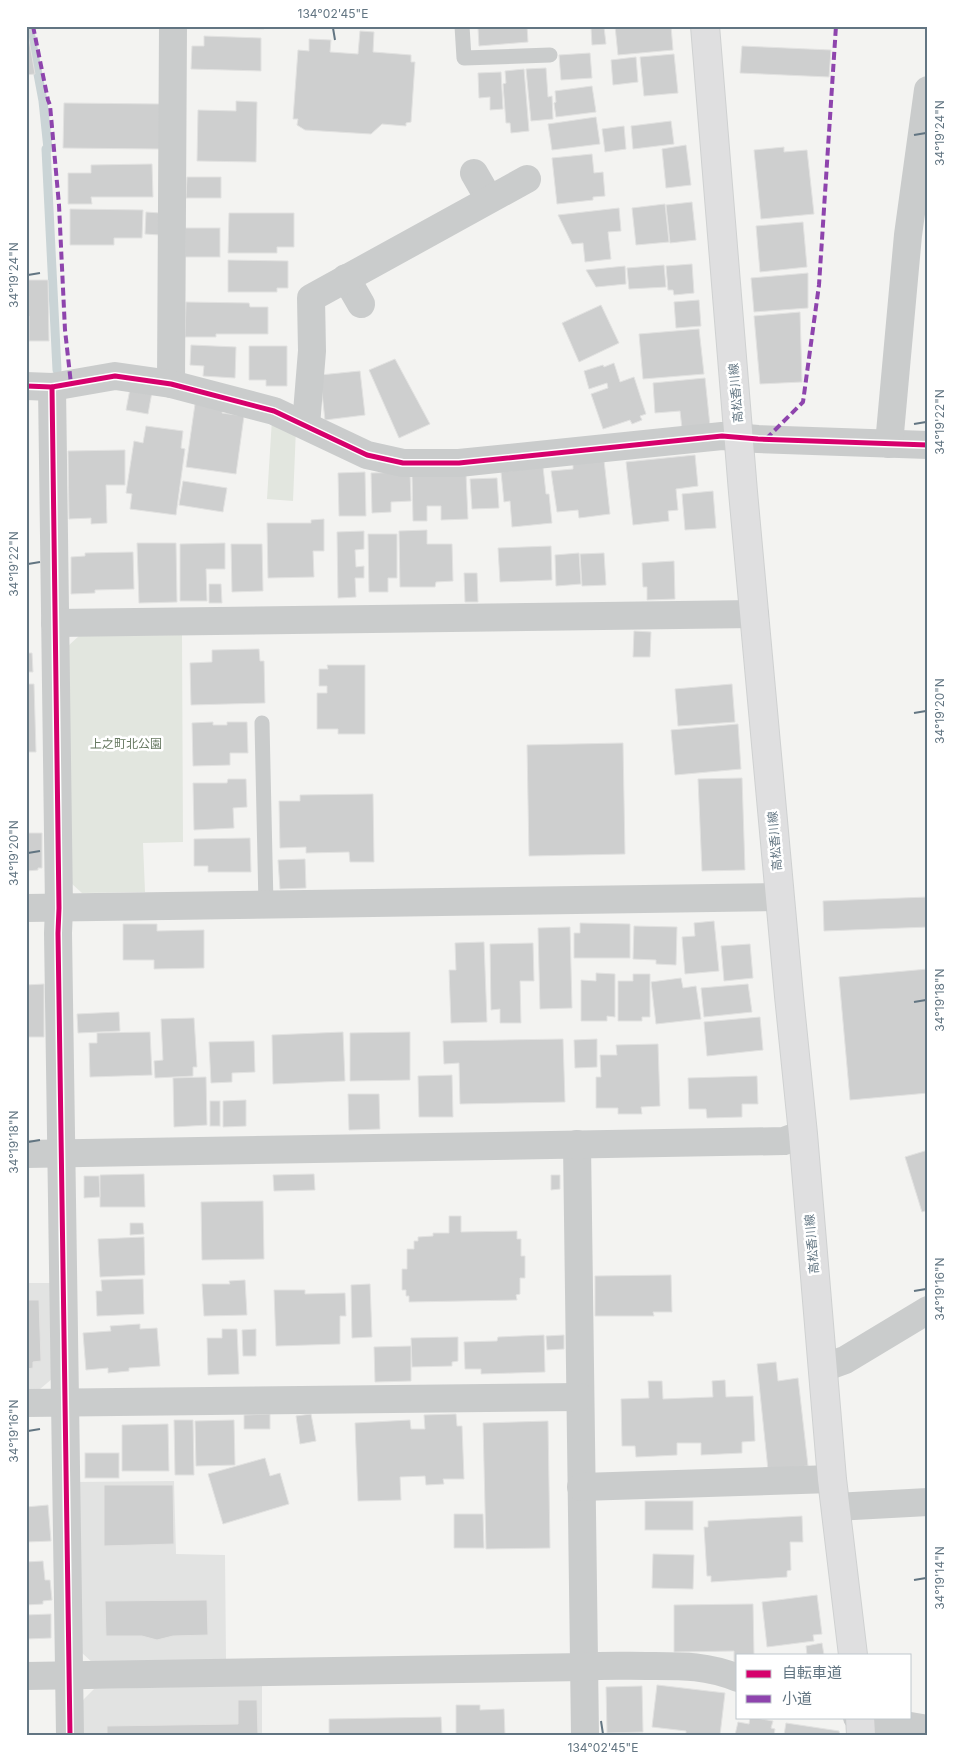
<svg xmlns="http://www.w3.org/2000/svg" width="954" height="1761" viewBox="0 0 954 1761" font-family="Inter,'Noto Sans JP',sans-serif">
<rect width="100%" height="100%" fill="#f3f3f1"/>
<!-- built -->
<g fill="#e2e3e2">
<path d="M26 1283H50L53 1378 40 1389H26Z"/>
<path d="M174 1481 176 1554 225 1555 226 1660 93 1663 81 1652 77 1482Z"/>
<path d="M262 1685V1735H81L80 1703 94 1689Z"/>
</g>
<!-- green -->
<g fill="#e2e6df">
<path d="M272 419 296 428 293 501 267 499Z"/>
<path d="M182 635 183 842 143 843 145 892 82 893 71 883 68 646 79 636Z"/>
</g>
<g fill="none" stroke-linecap="round" stroke-linejoin="round">
<!-- stream -->
<path stroke="#cad4d6" stroke-width="9" d="M29 26 43 101 48 149H46L57 370"/>
</g>
<!-- building -->
<g fill="#cecfcf" stroke="#e2e2e1">
<path d="M221 26H264V29L221 28Z"/>
<path d="M486 26H527L528 42 479 46 478 28Z"/>
<path d="M615 26H671L673 50 618 55Z"/>
<path d="M604 27 606 44 592 45 591 28Z"/>
<path d="M360 31 374 32 373 52 411 55V62H415L411 122 406 123V126L382 124 371 134 305 130 297 125 298 119H293L298 50 309 51V39L331 40 330 52 358 54Z"/>
<path d="M28 34 35 74 26 75V35Z"/>
<path d="M204 36 261 38V71L191 69 192 46H204Z"/>
<path d="M742 46 831 50 829 77 740 73Z"/>
<path d="M590 53 592 78 561 80 559 55Z"/>
<path d="M674 54 678 93 644 96 640 57Z"/>
<path d="M636 57 638 82 613 85 611 60Z"/>
<path d="M546 68 548 97 552 96 553 119 531 121 526 69Z"/>
<path d="M524 69 529 131 511 133 510 123H506L503 84 506 83 505 71Z"/>
<path d="M501 72 503 109 490 110V97L479 98 478 73Z"/>
<path d="M592 86 596 112 556 117 554 103 556 102 555 91Z"/>
<path d="M236 101 257 102 256 162 197 161 198 110 236 111Z"/>
<path d="M64 103 160 104V149L63 148Z"/>
<path d="M596 117 600 144 552 150 548 124Z"/>
<path d="M671 121 674 144 633 149 631 126Z"/>
<path d="M624 126 626 149 605 152 602 129Z"/>
<path d="M686 145 691 185 666 188 662 149Z"/>
<path d="M784 147V152L807 150 814 214 761 219 754 150Z"/>
<path d="M592 154 594 173 603 172 605 196 593 197V200L557 204 552 158Z"/>
<path d="M152 164 153 197H91L92 204H68V173H91V165Z"/>
<path d="M187 177H221V198H186Z"/>
<path d="M692 202 696 240 670 243 666 205Z"/>
<path d="M665 204 669 242 636 245 632 208Z"/>
<path d="M619 208 621 231 608 232 611 259 585 262 583 243 572 244 558 215Z"/>
<path d="M70 209 143 210 142 238H114V245H70Z"/>
<path d="M146 212 160 213V235L145 234Z"/>
<path d="M229 213H294V247H277V253H228Z"/>
<path d="M803 222 807 267 760 272 756 226Z"/>
<rect x="185" y="228" width="35" height="29"/>
<path d="M228 260 288 261V288H277V292H228Z"/>
<path d="M692 264 694 293 674 295 673 290H668L666 266Z"/>
<path d="M664 265 666 287 629 289 627 268Z"/>
<path d="M625 266 626 284 596 287 586 270Z"/>
<path d="M808 273V308L754 312 751 278Z"/>
<path d="M26 280H48L49 341H29V316H26Z"/>
<path d="M699 300 701 326 676 328 674 302Z"/>
<path d="M186 302 249 303 250 307H268V334H216V337H185Z"/>
<path d="M601 305 619 343 579 362 562 323Z"/>
<path d="M800 312 802 382 760 384 754 316Z"/>
<path d="M699 329 704 374 643 379 639 334Z"/>
<path d="M191 345 236 347 235 378 203 376 204 366 190 365Z"/>
<path d="M249 346H287V386H266V380H249Z"/>
<path d="M395 359 430 424 399 438 369 370Z"/>
<path d="M614 363 620 382 634 377 646 414 640 416 642 420 632 424 630 420 603 429 591 394 608 388 607 383 589 389 584 371 603 365 604 367Z"/>
<path d="M360 371 365 415 325 420 320 375Z"/>
<path d="M705 378 710 426 682 428 680 411 655 413 653 383Z"/>
<path d="M130 389 152 392 148 414 126 410Z"/>
<path d="M195 404 223 409 222 413 244 416 236 474 186 467Z"/>
<path d="M146 426 183 431 181 448 185 449 176 515 130 509 132 494 126 493 134 441 143 443Z"/>
<path d="M125 450V485H106L107 523 91 524V518L69 519 68 451Z"/>
<path d="M695 455 698 486 676 489 678 510 668 511 669 521 633 525 626 462Z"/>
<path d="M604 460 610 514 579 518 578 510 557 512 551 471 573 469V464Z"/>
<path d="M543 467 546 494H549L552 523 512 527 510 501 504 502 501 472Z"/>
<path d="M365 472 366 516H339L338 473Z"/>
<path d="M410 472 411 501 391 502V512L372 513 371 473Z"/>
<path d="M466 473 468 519 441 520V506H427V521H413L412 475Z"/>
<path d="M497 478 499 508 472 509 470 479Z"/>
<path d="M183 481 227 488 223 512 179 505Z"/>
<path d="M713 491 716 528 685 530 682 494Z"/>
<path d="M324 519V551H313L314 577 268 578 267 523H311V520Z"/>
<path d="M427 530V544H452L453 581 436 582 435 587H400L399 531Z"/>
<path d="M364 531V549L355 550 356 567 364 566V578H355L356 597 338 598 337 532Z"/>
<path d="M368 534H397V578H388V592H369Z"/>
<path d="M137 543H176L177 602 139 603Z"/>
<path d="M225 543V569H206L207 601H180V544Z"/>
<path d="M231 544H262L263 591 232 592Z"/>
<path d="M551 546 552 580 500 582 498 548Z"/>
<path d="M133 552 134 589 95 590V593L71 594V557L85 556V553Z"/>
<path d="M579 553 581 584 556 586 555 555Z"/>
<path d="M604 553 606 585 582 586 580 554Z"/>
<path d="M674 561 675 599 647 600V587H643L642 563Z"/>
<path d="M464 573H477L478 602H465Z"/>
<path d="M209 584H221L222 603H209Z"/>
<path d="M634 631 651 632 650 657H633Z"/>
<path d="M259 649 260 661H264L265 703 191 705 190 663 212 662V650Z"/>
<path d="M26 653H32L33 672H26Z"/>
<path d="M327 665H365V734H338V729H317V693H327V686H319V669H328Z"/>
<path d="M26 684H34L36 752H26Z"/>
<path d="M732 684 735 722 678 726 675 689Z"/>
<path d="M213 722V725H227V722H247L248 753H230V765L193 766 192 723Z"/>
<path d="M738 724 741 769 675 775 671 730Z"/>
<path d="M623 743 625 854 529 856 527 745Z"/>
<path d="M742 778 745 870 702 871 698 779Z"/>
<path d="M228 779H246L247 807 233 808 234 828 194 830 193 783H227Z"/>
<path d="M373 794 374 862H350L349 852 306 853V847L280 848 279 801H300V795Z"/>
<path d="M26 833H42V868H38V870L26 871Z"/>
<path d="M250 838 251 872H208V866H194V839Z"/>
<path d="M305 859 306 888 280 889 278 860Z"/>
<path d="M928 897V927L824 931 823 901Z"/>
<path d="M714 921 719 971 685 974 682 937 695 936 694 923Z"/>
<path d="M580 923 630 924V958H574V933H580Z"/>
<path d="M123 924H157V931L204 930V968L154 969V960H123Z"/>
<path d="M634 926 677 927 676 965 656 964V960L633 959Z"/>
<path d="M570 927 572 1008 540 1009 538 928Z"/>
<path d="M484 942 487 1022 451 1023 449 970H456L455 943Z"/>
<path d="M533 943 534 981H520L521 1023H500V1009L491 1010 490 944Z"/>
<path d="M750 944 753 978 724 981 721 946Z"/>
<path d="M928 969V1093L850 1100 839 977Z"/>
<path d="M596 973 615 974V1017L607 1016V1021H581V980L596 981Z"/>
<path d="M633 974H650V1017H642V1021H618V981H633Z"/>
<path d="M681 978 683 988 696 986 701 1019 656 1024 651 982Z"/>
<path d="M44 984V1037H26V985Z"/>
<path d="M748 984 752 1012 704 1017 701 988Z"/>
<path d="M119 1012 120 1031 78 1033 77 1014Z"/>
<path d="M760 1017 763 1050 707 1056 704 1022Z"/>
<path d="M194 1018 197 1067H193V1076L155 1078 154 1061 163 1060 161 1019Z"/>
<path d="M150 1032 152 1075 90 1077 89 1043H97V1033Z"/>
<path d="M343 1032 345 1081 273 1084 272 1035Z"/>
<path d="M410 1032V1080L350 1081V1033Z"/>
<path d="M563 1039 565 1102 460 1104 459 1063 444 1064 443 1041Z"/>
<path d="M597 1039V1067L575 1068 574 1040Z"/>
<path d="M254 1041 255 1072 232 1073V1082L211 1083 209 1042Z"/>
<path d="M658 1044 660 1106 641 1107 642 1114H618V1108H596V1077H601L600 1055H617L616 1045Z"/>
<path d="M452 1075 453 1117H419L418 1076Z"/>
<path d="M757 1076 758 1104H742V1117L707 1118 706 1109H689L688 1078Z"/>
<path d="M206 1077 207 1125 174 1127 173 1078Z"/>
<path d="M348 1094H379L380 1129 349 1130Z"/>
<path d="M246 1100V1126L223 1127V1101Z"/>
<rect x="210" y="1101" width="10" height="25"/>
<path d="M928 1150V1210L922 1212 905 1157Z"/>
<path d="M144 1174 145 1207H100V1175Z"/>
<path d="M314 1174 315 1190 274 1191 273 1175Z"/>
<path d="M551 1175H560V1189L551 1190Z"/>
<path d="M84 1176H99L100 1197 84 1198Z"/>
<path d="M263 1201 264 1259 202 1260 201 1202Z"/>
<path d="M449 1216H461V1232L517 1231V1239H521V1256H525V1278H520V1294L516 1295 517 1300 409 1302V1296H406V1290H402V1269H407V1249H414V1241H418V1237L433 1236V1233H449Z"/>
<path d="M130 1223H143L144 1234 130 1235Z"/>
<path d="M144 1237 145 1275 100 1277 98 1239Z"/>
<path d="M671 1275 672 1312H653L654 1316H595V1276Z"/>
<path d="M143 1279 144 1314 97 1316 96 1291H102L101 1280Z"/>
<path d="M245 1280 247 1315 204 1316 202 1284H230L229 1281Z"/>
<path d="M370 1284 372 1337 352 1338 351 1285Z"/>
<path d="M274 1290H305V1294L345 1293 346 1316H340V1344L276 1346Z"/>
<path d="M26 1300H39L41 1361 33 1362V1368L26 1369Z"/>
<path d="M140 1324V1329L157 1328 160 1366 129 1368V1371L108 1373V1368L86 1370 83 1333 111 1331 110 1326Z"/>
<path d="M222 1329H237L239 1374 208 1375 207 1338H222Z"/>
<path d="M256 1329V1356H243L242 1330Z"/>
<path d="M544 1335 545 1372 481 1374V1369H465L464 1342 497 1341 498 1337Z"/>
<path d="M564 1335V1349L547 1350 546 1336Z"/>
<path d="M458 1337V1361L452 1362V1366L412 1367 411 1338Z"/>
<path d="M411 1346V1381L375 1382 374 1347Z"/>
<path d="M776 1362 778 1381 798 1378 808 1466 768 1470 757 1364Z"/>
<path d="M725 1380 726 1397 753 1396 755 1441 742 1442V1453L701 1455V1443H677V1455L636 1457 635 1446H622L621 1399 649 1398 648 1381H662L663 1399 713 1397 712 1381Z"/>
<path d="M270 1414V1429H244V1415Z"/>
<path d="M311 1414 316 1441 300 1444 296 1416Z"/>
<path d="M456 1414 457 1426H462L464 1479H443L444 1484 426 1485 425 1476 400 1477 401 1500 358 1501 355 1423 410 1420 411 1429H425L424 1415Z"/>
<path d="M174 1420H193L194 1475H175Z"/>
<path d="M234 1420 235 1465 196 1466 195 1421Z"/>
<path d="M548 1421 550 1548 486 1549 483 1423Z"/>
<path d="M168 1424 169 1471H122V1425Z"/>
<rect x="85" y="1453" width="34" height="25"/>
<path d="M265 1458 270 1476 280 1473 289 1504 223 1524 208 1474Z"/>
<path d="M104 1485H173L174 1544 104 1546Z"/>
<rect x="645" y="1501" width="48" height="29"/>
<path d="M48 1505 51 1541 27 1542 26 1507Z"/>
<path d="M454 1514H483L484 1548H454Z"/>
<path d="M802 1516 803 1542H790L791 1570 787 1571V1577L711 1582V1576H707L704 1527H708V1521Z"/>
<path d="M653 1554 694 1555 693 1589 652 1588Z"/>
<path d="M43 1561 45 1580H50L52 1600 43 1601V1604L26 1605V1562Z"/>
<path d="M817 1595 822 1634 813 1635 814 1641 767 1647 762 1602Z"/>
<path d="M207 1600 208 1635 173 1636 157 1640 142 1636H106L105 1601Z"/>
<path d="M753 1604 754 1655H738V1665H734V1651L674 1652V1605Z"/>
<path d="M51 1614V1638L26 1639V1615Z"/>
<path d="M822 1643 824 1655H807L806 1646Z"/>
<path d="M657 1685 725 1693 720 1735H686V1731L652 1727Z"/>
<path d="M642 1686 643 1732 607 1733 606 1687Z"/>
<path d="M238 1700H257L258 1735H107V1726L238 1724Z"/>
<path d="M456 1705H480V1710L504 1709 505 1735H456Z"/>
<path d="M441 1717 442 1735H329V1719Z"/>
<path d="M750 1717 773 1721 771 1728 775 1729 774 1735H735L738 1722 749 1724Z"/>
<path d="M786 1723 839 1731 840 1735H784Z"/>
</g>
<g fill="none" stroke-linecap="round" stroke-linejoin="round">
<defs>
<g id="secondary">
<path d="M705 26 743 492 789 996 803 1134 832 1479 853 1655"/>
<path d="M860 1717 861 1735"/>
</g>
</defs>
<!-- secondary casing -->
<use href="#secondary" stroke="#cfd1d1" stroke-width="30"/>
<!-- service -->
<g stroke="#cacccc" stroke-width="15">
<path d="M462 26 464 58 550 55"/>
<path d="M262 723 266 905"/>
</g>
<!-- minor -->
<g stroke="#cacccc" stroke-width="28">
<path d="M474 173 489 199"/>
<path d="M346 278 361 304"/>
<path d="M171 384 173 26"/>
<path d="M26 386 52 387 115 376 171 384 274 411 367 455 403 463H459L722 436 758 439 928 445"/>
<path d="M52 387 59 908 58 933 70 1735"/>
<path d="M306 425 312 351 311 298 527 179"/>
<path d="M889 444 908 235 928 90"/>
<path d="M55 623 755 614"/>
<path d="M26 908 780 897"/>
<path d="M577 1144 585 1735"/>
<path d="M26 1154 784 1141 803 1134"/>
<path d="M823 1368 845 1360 928 1310"/>
<path d="M26 1403 580 1397"/>
<path d="M581 1487 832 1479"/>
<path d="M835 1507 928 1502"/>
<path d="M26 1676 584 1667C605 1665 625 1666 646 1666 681 1666 705 1665 738 1678"/>
<path d="M857 1717 928 1729"/>
</g>
<!-- secondary -->
<use href="#secondary" stroke="#dfdfe0" stroke-width="28"/>
<!-- quiet -->
<g stroke="#8e44ad" stroke-width="4" stroke-dasharray="8 4" stroke-linecap="butt">
<path d="M33 26 48 100 50 105 59 205 65 330 71 384"/>
<path d="M766 439 803 402 819 285 836 26"/>
</g>
<defs>
<g id="cycleway">
<path d="M26 386 52 387 115 376 171 384 274 411 367 455 403 463H459L722 436 758 439 928 445"/>
<path d="M52 387 59 908 58 933 70 1735"/>
</g>
</defs>
<!-- cycleway casing -->
<use href="#cycleway" stroke="#fff" stroke-width="8"/>
<!-- cycleway -->
<use href="#cycleway" stroke="#d6006c" stroke-width="5"/>
</g>
<!-- ticks -->
<path fill="none" stroke="#627582" stroke-width="2" d="M333 28 335 40M914 135 926 133M28 275 40 273M914 424 926 422M28 564 40 562M914 713 926 711M28 853 40 851M914 1002 926 1000M28 1142 40 1140M914 1291 926 1289M28 1431 40 1429M914 1580 926 1578M601 1721 603 1734"/>
<g text-anchor="middle" stroke-width="5" stroke-linejoin="round" paint-order="stroke">
<!-- street labels -->
<g font-size="12" fill="#627582" stroke="#fff">
<text transform="translate(736 393) rotate(-95)" y="4">高松香川線</text>
<text transform="translate(775 841) rotate(-95)" y="4">高松香川線</text>
<text transform="translate(812 1244) rotate(-95)" y="4">高松香川線</text>
</g>
<!-- park labels -->
<g font-size="12" fill="#677961" stroke="#fff">
<text x="126" y="748">上之町北公園</text>
</g>
</g>
<!-- border -->
<rect width="954" height="1761" fill="none" stroke="#ffffff" stroke-width="55"/>
<!-- legend -->
<rect x="736" y="1654" width="175" height="65" fill="#ffffff" stroke="#c0c8cd"/>
<rect x="746" y="1670" width="25" height="8" fill="#d6006c" stroke="#c0c8cd"/>
<text x="782" y="1678" font-size="15" fill="#627582">自転車道</text>
<rect x="746" y="1695" width="25" height="8" fill="#8e44ad" stroke="#c0c8cd"/>
<text x="782" y="1704" font-size="15" fill="#627582">小道</text>
<rect x="28" y="28" width="898" height="1706" fill="none" stroke="#627582" stroke-width="2"/>
<g font-size="12" text-anchor="middle" fill="#627582">
<text x="333" y="18">134°02'45"E</text>
<text transform="translate(940 133) rotate(-90)" y="4">34°19'24"N</text>
<text transform="translate(14 275) rotate(-90)" y="4">34°19'24"N</text>
<text transform="translate(940 422) rotate(-90)" y="4">34°19'22"N</text>
<text transform="translate(14 564) rotate(-90)" y="4">34°19'22"N</text>
<text transform="translate(940 711) rotate(-90)" y="4">34°19'20"N</text>
<text transform="translate(14 853) rotate(-90)" y="4">34°19'20"N</text>
<text transform="translate(940 1000) rotate(-90)" y="4">34°19'18"N</text>
<text transform="translate(14 1142) rotate(-90)" y="4">34°19'18"N</text>
<text transform="translate(940 1289) rotate(-90)" y="4">34°19'16"N</text>
<text transform="translate(14 1431) rotate(-90)" y="4">34°19'16"N</text>
<text transform="translate(940 1578) rotate(-90)" y="4">34°19'14"N</text>
<text x="603" y="1752">134°02'45"E</text>
</g>
</svg>
